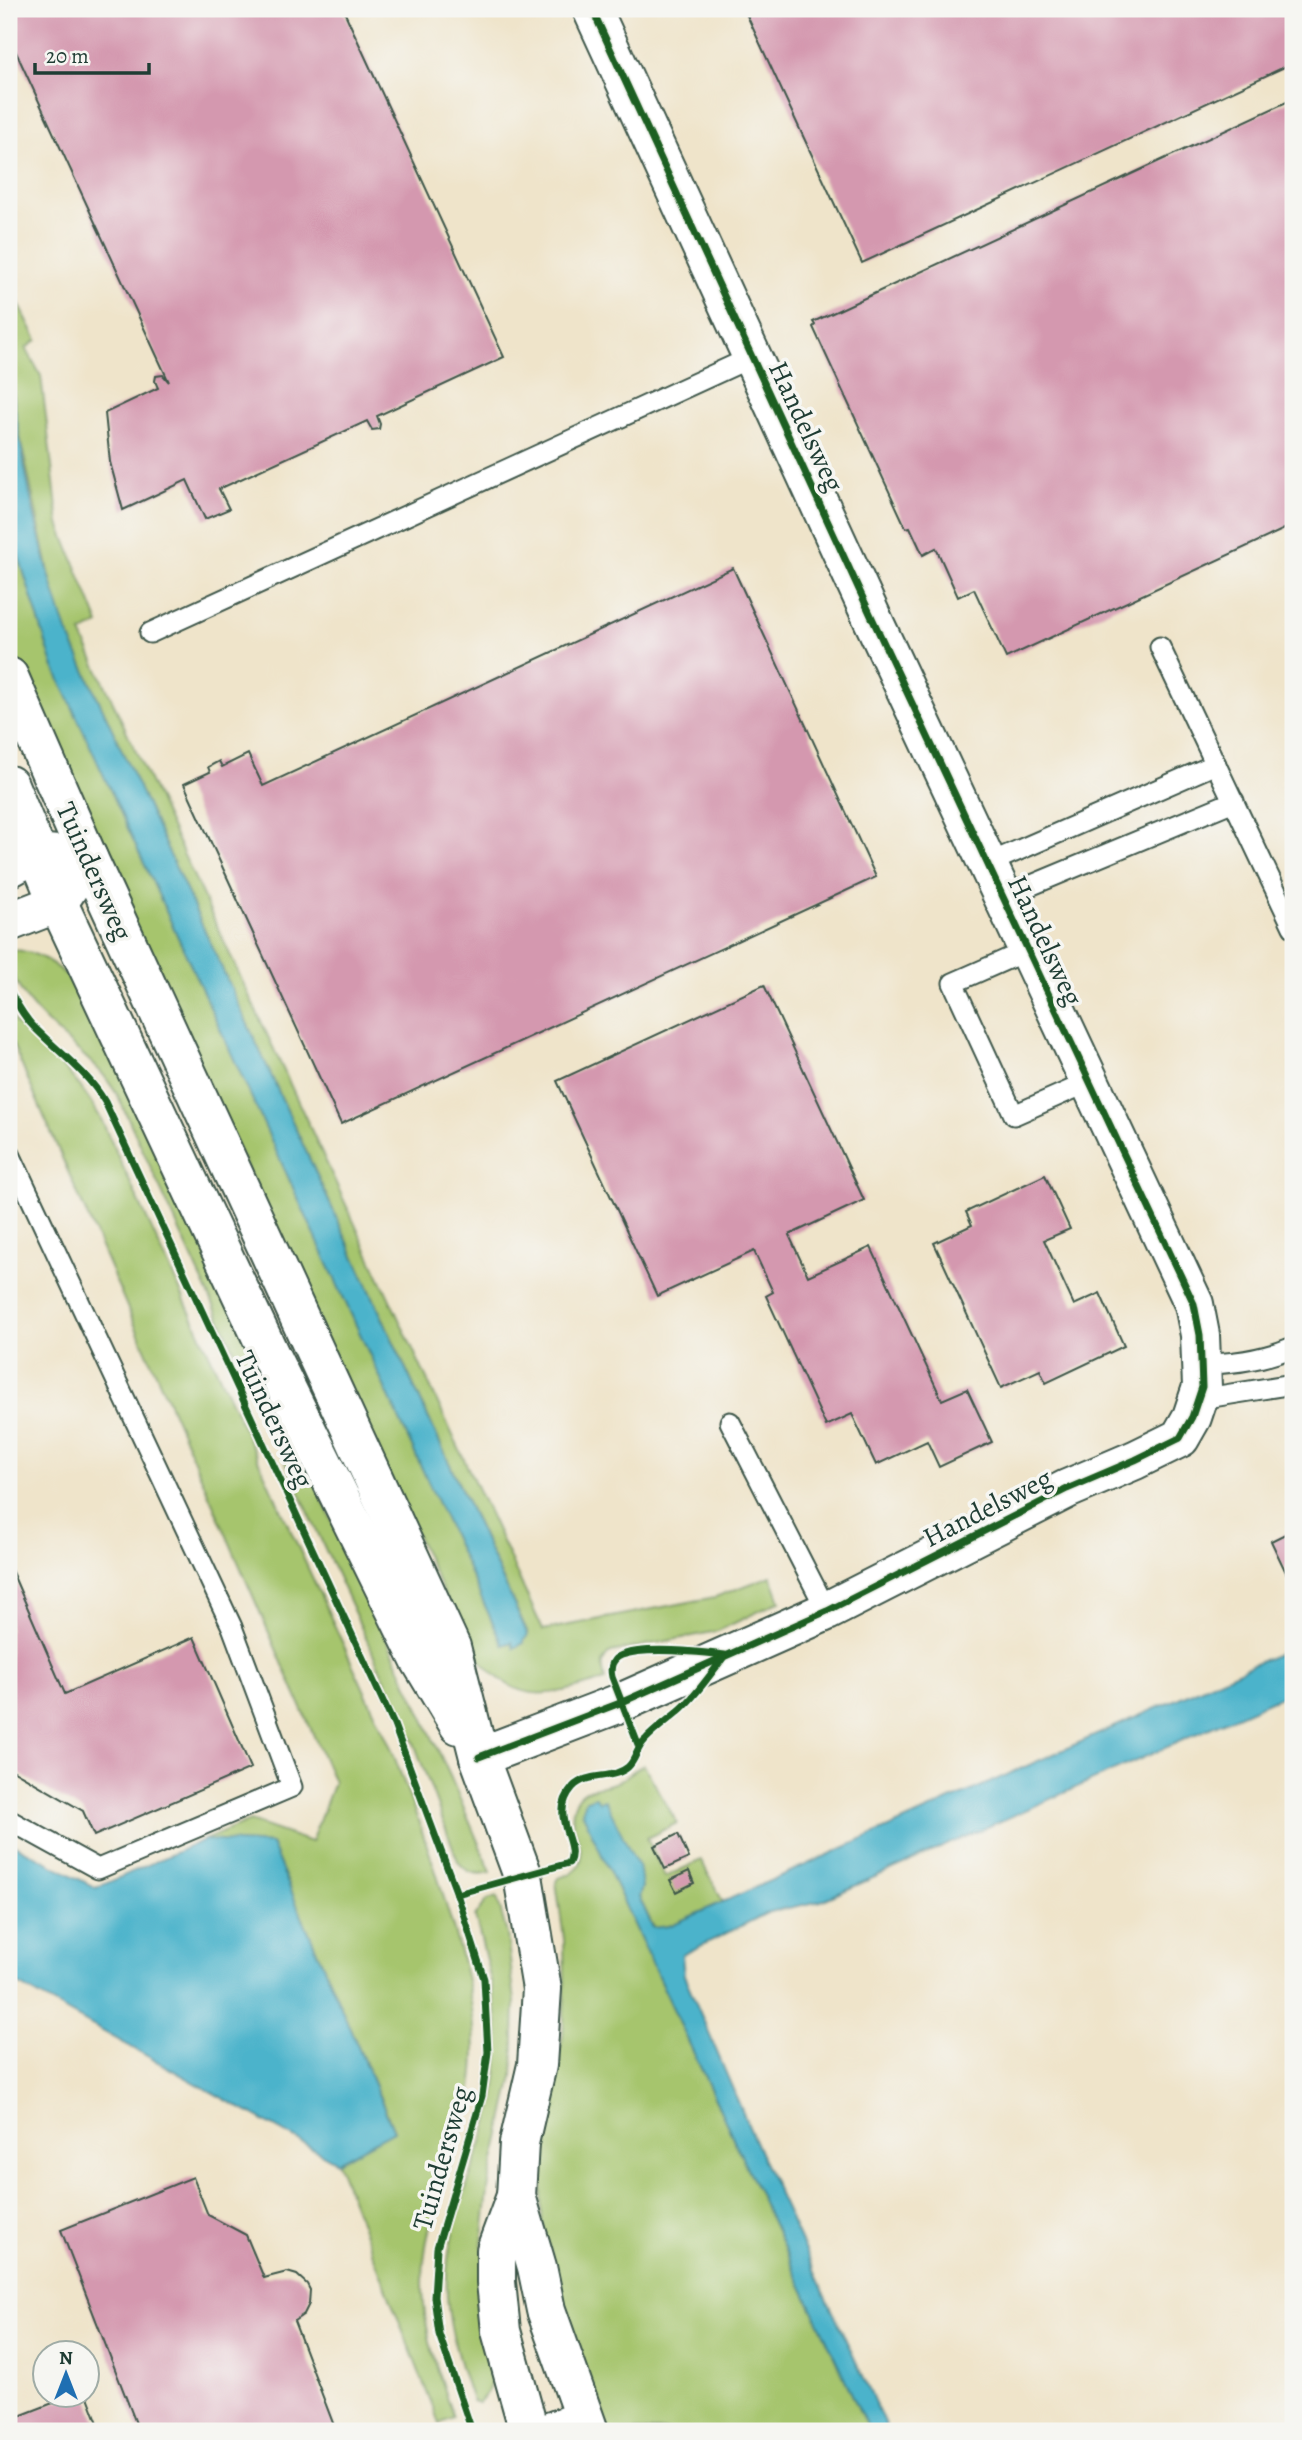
<svg xmlns="http://www.w3.org/2000/svg" width="1302" height="2440" viewBox="0 0 1302 2440" font-family="Alegreya,serif">
<rect width="100%" height="100%" fill="#f6f6f2"/>
<filter id="ink" filterUnits="userSpaceOnUse"><feTurbulence type="fractalNoise" baseFrequency=".0143" numOctaves="2"/><feDisplacementMap in="SourceGraphic" scale="14" xChannelSelector="R" yChannelSelector="G"/><feConvolveMatrix kernelMatrix="1 2 1 2 8 2 1 2 1" color-interpolation-filters="sRGB"/></filter>
<filter id="wash" filterUnits="userSpaceOnUse"><feTurbulence type="fractalNoise" baseFrequency=".00686" numOctaves="4" result="noise"/><feDisplacementMap in="SourceGraphic" scale="28" xChannelSelector="R" yChannelSelector="G"/><feGaussianBlur stdDeviation="1.57" result="paint"/><feColorMatrix in="noise" values="0 0 0 0 0 0 0 0 0 0 0 0 0 0 0 0 0 1.4 0 .05"/><feComposite in="paint" operator="in"/></filter>
<g filter="url(#wash)">
<rect width="100%" height="100%" fill="#efe4ca"/>
<!-- green -->
<g fill="#a6c56d" stroke="#628150" stroke-width="2">
<path d="M9 284 37 340 26 348 41 376 59 524 99 624 81 633 543 1630 715 1597 771 1576 780 1601 718 1631 611 1652C600 1660 602 1668 605 1680 537 1700 514 1705 467 1644L34 708 9 635V514L17 551 53 665 503 1645 512 1642 514 1647 528 1634 67 631 53 591 17 422 9 366Z"/>
<path d="M9 950C33 949 57 963 72 982 81 995 84 1002 97 1012L450 1776 491 1872C477 1876 466 1873 458 1861L414 1743 117 1094C110 1085 105 1075 97 1068 65 1035 9 1002 9 950Z"/>
<path d="M9 1014C24 1035 38 1044 56 1060 74 1077 88 1095 100 1117L391 1748C411 1801 431 1853 447 1908 464 1962 479 2015 474 2073 469 2128 442 2178 429 2231 413 2299 431 2353 453 2417L439 2423 337 2162 394 2130 271 1844 204 1840 250 1821 311 1842 334 1782 9 1036Z"/>
<path d="M644 1765 677 1823 647 1838 665 1877 701 1860 723 1902 669 1926 654 1928 639 1897 642 1887 599 1802H586L582 1812 869 2431H605L581 2367 542 2221V2173L545 2129 563 2035 565 1995 564 1939 556 1882 558 1878C610 1864 556 1829 578 1798 588 1785 603 1788 617 1782 627 1777 634 1769 644 1765Z"/>
<path d="M497 1897 507 1934 515 2002 513 2077 489 2183 482 2244 494 2374 487 2393 478 2403 472 2401C458 2359 444 2317 447 2271 451 2207 487 2149 496 2086 505 2028 490 1973 475 1917L487 1900Z"/>
</g>
<!-- water -->
<g fill="#4cb3cb" stroke="#367880" stroke-width="2">
<path d="M9 366C21 455 37 546 67 631L528 1635 524 1640V1643L514 1648 512 1642 503 1645 53 665 17 551 9 514Z"/>
<path d="M1293 1647V1691L821 1901 769 1912 682 1955 684 1975 764 2162 888 2431H869L582 1812 586 1800 596 1797 599 1802 605 1800 640 1871 642 1887 639 1897 653 1928 669 1926Z"/>
<path d="M204 1840 271 1844 394 2131 337 2162 9 1979V1842L96 1888Z"/>
</g>
<g id="blocks">
<!-- building -->
<g fill="#d498af">
<path d="M9 9H343L504 357 377 416 380 424 379 429 372 430 367 421 219 489 229 509 205 519 187 480 123 510 110 462 105 413 158 388 155 381 156 376 163 375 169 382 9 37Z"/>
<path d="M744 9H1293V63L862 263Z"/>
<path d="M1293 99V525L1006 658 974 589 958 597 936 548 923 555 910 527 906 528 813 327 815 325 813 322Z"/>
<path d="M733 568 876 877 341 1124 184 784 210 772 208 767 219 761 222 767 248 754 263 786Z"/>
<path d="M764 985 864 1200 789 1235 808 1276 871 1247 942 1400 967 1389 992 1442 939 1467 927 1441 876 1465 852 1414 826 1426 766 1296 773 1292 754 1251 657 1296 557 1081Z"/>
<path d="M1045 1175 1070 1229 1044 1240 1074 1305 1100 1293 1124 1346 1046 1383 1040 1370 1001 1388 934 1243 972 1225 966 1212Z"/>
<path d="M1293 1530V1582L1291 1583 1271 1541Z"/>
<path d="M9 1565 65 1694 194 1637 251 1768 94 1836 83 1811 9 1768Z"/>
<path d="M678 1834 689 1858 665 1869 654 1846Z"/>
<path d="M689 1871 694 1883 676 1892 670 1880Z"/>
<path d="M193 2177 208 2215 246 2235 264 2278 287 2272 297 2275 307 2284 310 2290 309 2304 304 2314 294 2321 336 2431H139L61 2230Z"/>
<path d="M76 2394H87L101 2431H9V2420Z"/>
</g>
</g>
</g>
<g filter="url(#ink)">
<use href="#blocks" fill-opacity="0" stroke="#3e564a" stroke-width="2"/>
<g fill="none" stroke-linecap="round" stroke-linejoin="round">
<defs>
<g id="service">
<path d="M150 633 752 357"/>
<path d="M1160 647 1293 927"/>
<path d="M987 864 1216 764"/>
<path d="M1003 897 1234 801"/>
<path d="M1028 950 953 983 1014 1115 1089 1082"/>
<path d="M9 1152 232 1627 292 1787 98 1869 9 1820"/>
<path d="M1201 1364C1233 1364 1263 1360 1293 1347"/>
<path d="M1200 1399 1293 1384"/>
<path d="M730 1422 827 1611"/>
<path d="M525 2431 581 2410"/>
</g>
<g id="minor">
<path d="M9 868 36 853 88 858 58 903 9 922"/>
<path d="M479 1757 620 1703 827 1611 1067 1489 1135 1460 1180 1438 1192 1417 1202 1387 1200 1335 1194 1304 873 620 592 9"/>
</g>
<g id="secondary">
<path d="M9 677 88 858 451 1647 479 1757 523 1876 542 1989 537 2065 519 2143 516 2196 496 2250V2282L501 2331 529 2431"/>
<path d="M9 785 58 903 269 1353 420 1660 459 1725"/>
<path d="M516 2196 537 2267 546 2310 589 2431"/>
</g>
</defs>
<!-- service casing -->
<use href="#service" stroke="#3e564a" stroke-width="23"/>
<!-- minor casing -->
<use href="#minor" stroke="#3e564a" stroke-width="42"/>
<!-- secondary casing -->
<use href="#secondary" stroke="#3e564a" stroke-width="42"/>
<!-- service -->
<use href="#service" stroke="#fff" stroke-width="19"/>
<!-- minor -->
<use href="#minor" stroke="#fff" stroke-width="38"/>
<!-- secondary -->
<use href="#secondary" stroke="#fff" stroke-width="38"/>
<defs>
<g id="cycleway">
<path d="M9 990C16 1002 23 1016 33 1026 58 1052 87 1071 105 1102L394 1725 457 1894 484 1979 488 2052 482 2096 437 2248 434 2297 439 2334 472 2431"/>
<path d="M639 1747 612 1677C610 1668 611 1659 622 1655 646 1646 699 1652 725 1655"/>
<path d="M479 1757 620 1703 827 1611 1067 1489 1135 1460 1180 1438 1192 1417 1202 1387 1200 1335 1194 1304 873 620 592 9"/>
<path d="M457 1894 569 1863C580 1842 547 1817 573 1787 587 1772 613 1780 628 1767 636 1760 637 1747 645 1740 656 1728 670 1719 682 1708 697 1694 710 1675 723 1658"/>
</g>
</defs>
<!-- cycleway casing -->
<use href="#cycleway" stroke="#f6f6f2" stroke-width="11"/>
<!-- cycleway -->
<use href="#cycleway" stroke="#1b5e20" stroke-width="7"/>
</g>
</g>
<g text-anchor="middle" stroke-width="7" stroke-linejoin="round" paint-order="stroke">
<!-- street labels -->
<g font-size="28" fill="#1f3d34" stroke="#f6f6f2">
<text transform="translate(807 426) rotate(65)" y="10">Handelsweg</text>
<text transform="translate(95 871) rotate(66)" y="10">Tuindersweg</text>
<text transform="translate(1046 940) rotate(65)" y="10">Handelsweg</text>
<text transform="translate(275 1419) rotate(65)" y="10">Tuindersweg</text>
<text transform="translate(987 1507) rotate(-27)" y="10">Handelsweg</text>
<text transform="translate(441 2158) rotate(-74)" y="10">Tuindersweg</text>
</g>
</g>
<!-- margin -->
<rect width="1302" height="2440" fill="none" stroke="#f6f6f2" stroke-width="35"/>
<!-- north arrow -->
<g transform="translate(66 2374)"><circle r="33" fill="#f6f6f2" stroke="#a0aca6" stroke-width="2"/>
<path d="M0-5L12 26L0 18L-12 26Z" fill="#1f6fb2"/>
<text y="-10" font-size="19" font-weight="bold" text-anchor="middle" fill="#1f3d34">N</text>
</g>
<!-- scale -->
<path d="M35 63v10h114v-10" fill="none" stroke="#1f3d34" stroke-width="3.5"/>
<text x="46" y="63" font-size="21" fill="#1f3d34" stroke="#f6f6f2" stroke-width="5" paint-order="stroke">20 m</text>
</svg>
